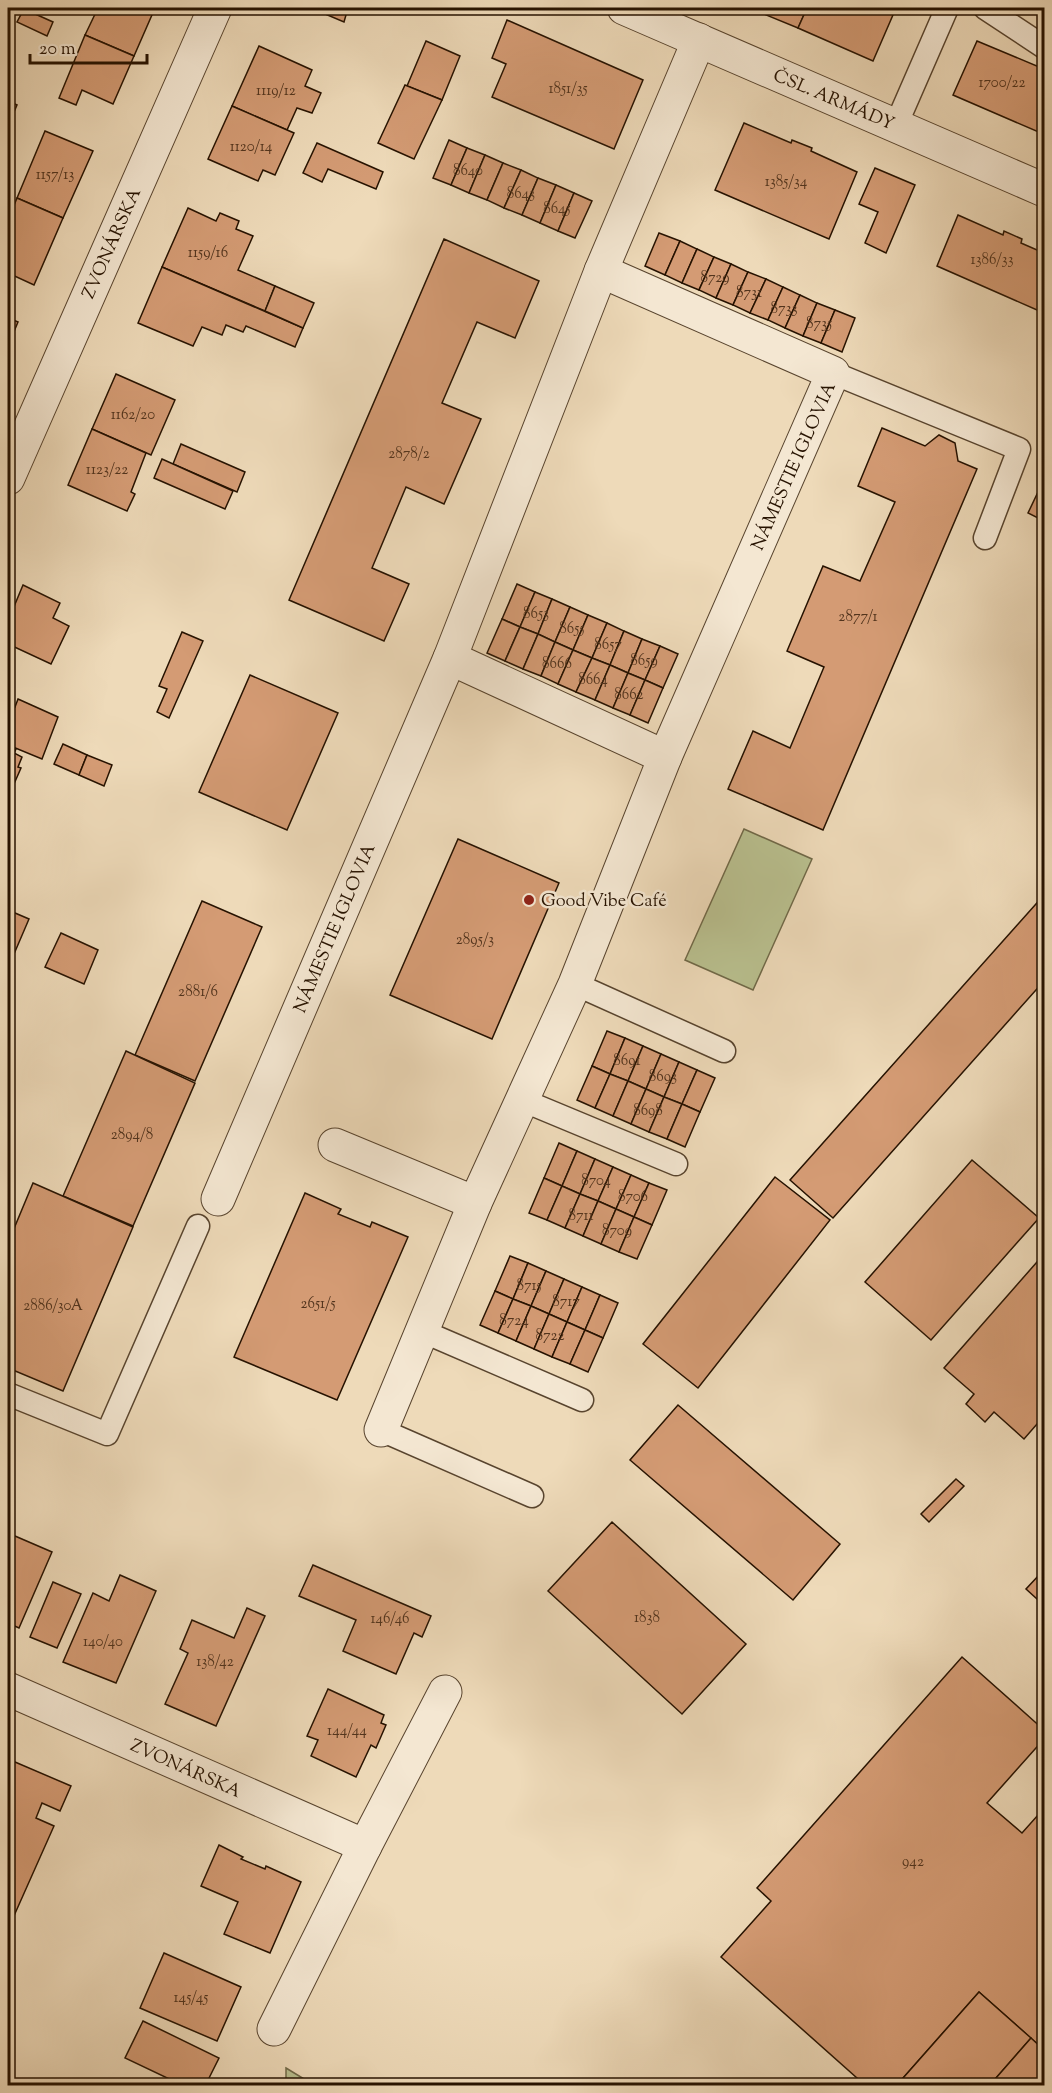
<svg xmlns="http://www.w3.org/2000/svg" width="1052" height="2093" viewBox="0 0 1052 2093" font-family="'Sorts Mill Goudy',serif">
<rect width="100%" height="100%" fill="#eedab9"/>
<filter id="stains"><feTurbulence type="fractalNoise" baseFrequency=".00333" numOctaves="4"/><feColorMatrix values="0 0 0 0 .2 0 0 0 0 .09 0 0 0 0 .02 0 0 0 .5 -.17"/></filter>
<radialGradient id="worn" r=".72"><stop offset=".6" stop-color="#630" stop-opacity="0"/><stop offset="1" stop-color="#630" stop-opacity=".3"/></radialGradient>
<!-- green -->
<g fill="#b9c08f" stroke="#706948" stroke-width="1.5">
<path d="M744 829 812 859 753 990 685 960Z"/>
<path d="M286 2068 314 2085H286Z"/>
</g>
<!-- building -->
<g fill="#d49b74" stroke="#261200" stroke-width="1.5">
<path d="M98 8H155L134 56 85 35Z"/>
<path d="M311 8H348L344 22Z"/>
<path d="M749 8H807L798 28Z"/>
<path d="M807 8H896L873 61 798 28Z"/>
<path d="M24 9 53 22 47 36 17 22Z"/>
<path d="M507 20 643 80 614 149 492 97 506 64 492 58Z"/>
<path d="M85 35 134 56 113 104 82 90 76 105 59 98Z"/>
<path d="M426 41 460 56 442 100 407 86Z"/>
<path d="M977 41 1044 69V124L1041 133 953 95Z"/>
<path d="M259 46 312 70 305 86 321 93 312 113 297 108 287 130 232 106Z"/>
<path d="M405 85 442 100 414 159 378 143Z"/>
<path d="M8 101 17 105 9 124 8 123Z"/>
<path d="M232 106 294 133 275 175 263 170 258 181 208 159Z"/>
<path d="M744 123 791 143 792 140 812 148 811 151 857 172 829 239 715 190Z"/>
<path d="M45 131 93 151 63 218 17 198Z"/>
<path d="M449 140 467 148 451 185 433 178Z"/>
<path d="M317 143 383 172 376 189 328 169 322 182 303 173Z"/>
<path d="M467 148 485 155 469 193 451 185Z"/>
<path d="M485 155 503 163 487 200 469 193Z"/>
<path d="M503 163 521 170 504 208 487 200Z"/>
<path d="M875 168 915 185 886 253 865 243 878 212 859 204Z"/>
<path d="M521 170 538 178 522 215 504 208Z"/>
<path d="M538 178 556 185 540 223 522 215Z"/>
<path d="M556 185 574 193 558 231 540 223Z"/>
<path d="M574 193 592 201 575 238 558 231Z"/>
<path d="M17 198 63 218 34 285 8 273V220Z"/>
<path d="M188 208 216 221 220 213 239 221 236 229 253 236 238 270 275 286 265 311 162 267Z"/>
<path d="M958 215 1003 235 1004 231 1022 239 1021 243 1044 253V313L937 266Z"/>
<path d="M659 233 680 241 665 275 645 266Z"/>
<path d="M444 239 539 281 515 338 477 322 442 403 481 419 444 504 406 487 372 568 409 584 384 641 289 600Z"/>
<path d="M680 241 697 249 682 283 665 275Z"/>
<path d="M697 249 714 257 699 290 682 283Z"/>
<path d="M714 257 731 264 716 298 699 290Z"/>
<path d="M731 264 748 272 733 305 716 298Z"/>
<path d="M162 267 303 328 295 347 246 326 243 332 226 325 222 335 202 327 193 346 138 323Z"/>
<path d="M748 272 766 279 750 313 733 305Z"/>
<path d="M766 279 783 287 768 320 750 313Z"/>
<path d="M275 286 314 303 303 328 265 311Z"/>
<path d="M783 287 800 295 785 328 768 320Z"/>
<path d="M800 295 817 303 803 336 785 328Z"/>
<path d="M817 303 835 310 821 343 803 336Z"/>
<path d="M835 310 855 318 842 352 821 343Z"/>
<path d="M8 318 18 322 8 346Z"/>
<path d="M116 374 175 400 151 455 92 429Z"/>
<path d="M882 428 925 446 939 435 955 443 958 461 977 469 823 830 728 789 753 731 790 748 824 667 787 651 823 566 860 581 895 502 858 486Z"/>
<path d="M92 429 146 453 131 492 135 494 127 511 68 485Z"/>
<path d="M181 444 245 472 237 492 173 464Z"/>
<path d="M162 459 233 491 225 509 154 478Z"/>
<path d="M1038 492 1044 495V521L1028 513Z"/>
<path d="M517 584 535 592 520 627 502 619Z"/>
<path d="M23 585 60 603 53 618 69 626 51 664 8 644V621Z"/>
<path d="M535 592 552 599 538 634 520 627Z"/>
<path d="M552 599 570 607 555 642 538 634Z"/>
<path d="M570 607 588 615 573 650 555 642Z"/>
<path d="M588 615 607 623 592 658 573 650Z"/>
<path d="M502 619 520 627 505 661 487 653Z"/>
<path d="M607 623 624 631 610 665 592 658Z"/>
<path d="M520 627 538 634 523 669 505 661Z"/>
<path d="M624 631 642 639 628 673 610 665Z"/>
<path d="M182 632 203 641 169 718 157 712 167 689 159 686Z"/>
<path d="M538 634 555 642 541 676 523 669Z"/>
<path d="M642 639 660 646 645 680 628 673Z"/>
<path d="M555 642 573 650 558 684 541 676Z"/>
<path d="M660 646 678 654 663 688 645 680Z"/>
<path d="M573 650 592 658 576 692 558 684Z"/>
<path d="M592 658 610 665 595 700 576 692Z"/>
<path d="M610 665 628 673 613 708 595 700Z"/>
<path d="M628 673 645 680 630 715 613 708Z"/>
<path d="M250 675 338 713 287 830 199 792Z"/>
<path d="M645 680 663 688 648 723 630 715Z"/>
<path d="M18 699 58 717 42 759 8 745V704L15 707Z"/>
<path d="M63 744 87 755 79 775 54 764Z"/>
<path d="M8 745 16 749 14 753 22 757 18 767 21 768 10 793 8 792Z"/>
<path d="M87 755 112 765 104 786 79 775Z"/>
<path d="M458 839 559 883 492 1039 390 995Z"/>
<path d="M1044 895V981L833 1218 790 1180Z"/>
<path d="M202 901 262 927 195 1081 135 1055Z"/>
<path d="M8 910 29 919 8 968Z"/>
<path d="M61 933 98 950 84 984 45 967Z"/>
<path d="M607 1031 625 1038 610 1074 592 1066Z"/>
<path d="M625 1038 643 1046 628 1081 610 1074Z"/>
<path d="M643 1046 661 1054 646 1089 628 1081Z"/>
<path d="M126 1051 195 1083 133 1226 63 1196Z"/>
<path d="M661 1054 679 1062 664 1097 646 1089Z"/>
<path d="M679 1062 697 1070 682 1104 664 1097Z"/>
<path d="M592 1066 610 1074 595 1108 577 1100Z"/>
<path d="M697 1070 715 1078 700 1112 682 1104Z"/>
<path d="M610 1074 628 1081 613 1116 595 1108Z"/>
<path d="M628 1081 646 1089 631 1124 613 1116Z"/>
<path d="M646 1089 664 1097 649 1132 631 1124Z"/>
<path d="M664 1097 682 1104 667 1139 649 1132Z"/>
<path d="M682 1104 700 1112 685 1147 667 1139Z"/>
<path d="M559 1143 577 1151 562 1186 544 1178Z"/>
<path d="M577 1151 595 1159 580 1194 562 1186Z"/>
<path d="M595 1159 613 1167 598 1201 580 1194Z"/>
<path d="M972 1160 1039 1218 931 1340 865 1282Z"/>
<path d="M613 1167 631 1175 616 1209 598 1201Z"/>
<path d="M631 1175 649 1183 634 1217 616 1209Z"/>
<path d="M775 1177 830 1220 698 1388 643 1344Z"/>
<path d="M544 1178 562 1186 547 1220 529 1213Z"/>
<path d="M33 1183 133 1227 63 1391 8 1368V1243Z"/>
<path d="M649 1183 667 1190 652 1225 634 1217Z"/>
<path d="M562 1186 580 1194 565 1228 547 1220Z"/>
<path d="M305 1193 341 1209 338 1214 370 1227 372 1222 408 1237 337 1400 234 1357Z"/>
<path d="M580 1194 598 1201 583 1236 565 1228Z"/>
<path d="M598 1201 616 1209 601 1244 583 1236Z"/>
<path d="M616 1209 634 1217 619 1252 601 1244Z"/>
<path d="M634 1217 652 1225 637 1259 619 1252Z"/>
<path d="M1044 1254V1416L1024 1439 994 1412 985 1422 966 1404 974 1394 944 1368Z"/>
<path d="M510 1256 528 1263 513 1299 495 1291Z"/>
<path d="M528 1263 546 1271 531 1306 513 1299Z"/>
<path d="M546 1271 564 1279 549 1314 531 1306Z"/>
<path d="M564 1279 582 1287 567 1322 549 1314Z"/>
<path d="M582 1287 600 1295 585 1330 567 1322Z"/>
<path d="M495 1291 513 1299 498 1333 480 1325Z"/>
<path d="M600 1295 618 1303 603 1338 585 1330Z"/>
<path d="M513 1299 531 1306 516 1341 498 1333Z"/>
<path d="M531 1306 549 1314 534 1349 516 1341Z"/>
<path d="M549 1314 567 1322 552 1357 534 1349Z"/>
<path d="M567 1322 585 1330 570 1364 552 1357Z"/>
<path d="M585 1330 603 1338 588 1372 570 1364Z"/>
<path d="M678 1405 840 1544 793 1600 630 1460Z"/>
<path d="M956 1479 964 1486 929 1522 921 1514Z"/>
<path d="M612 1522 746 1644 682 1714 548 1591Z"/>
<path d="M8 1533 52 1552 19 1628 8 1623Z"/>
<path d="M313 1565 431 1616 422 1637 414 1633 396 1674 343 1651 356 1620 299 1596Z"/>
<path d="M1040 1574 1044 1577V1592L1037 1599 1026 1589Z"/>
<path d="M120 1575 156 1591 116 1683 63 1662 93 1593 109 1601Z"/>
<path d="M53 1582 81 1594 57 1648 30 1637Z"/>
<path d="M247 1608 265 1616 216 1726 165 1704 188 1653 180 1649 192 1620 234 1638Z"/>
<path d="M962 1657 1044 1730V1739L987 1803 1022 1833 1038 1815 1044 1821V2050L979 1992 896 2086H866L721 1957 771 1901 757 1888Z"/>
<path d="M328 1689 384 1715 381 1723 386 1725 376 1748 371 1745 356 1777 311 1756 318 1740 307 1736Z"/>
<path d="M8 1759 71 1786 60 1811 42 1803 36 1818 54 1826 9 1927Z"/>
<path d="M219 1845 243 1857 241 1859 265 1869 266 1866 301 1882 270 1953 224 1934 238 1902 201 1886Z"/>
<path d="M164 1953 241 1987 217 2041 140 2008Z"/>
<path d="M979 1992 1031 2038 989 2086H896Z"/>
<path d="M143 2021 219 2058 205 2086H184L125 2058Z"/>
<path d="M1031 2038 1044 2050V2081L1042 2079 1036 2086H989Z"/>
</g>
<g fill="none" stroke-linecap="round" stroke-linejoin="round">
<defs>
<g id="lane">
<path d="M985 8 1044 47"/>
<path d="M896 125 947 8"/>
<path d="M833 373 1019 449 985 538"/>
<path d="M575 984 724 1051"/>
<path d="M522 1100 676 1164"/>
<path d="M422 1331 582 1400"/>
<path d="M8 1394 107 1434 198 1226"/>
<path d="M381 1430 532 1496"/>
</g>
<g id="street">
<path d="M624 8 1044 190"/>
<path d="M8 478 215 8"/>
<path d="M450 658 665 757"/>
<path d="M335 1145 475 1203 575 984 665 757 833 373 601 271"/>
<path d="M218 1199 450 658 601 271 699 40"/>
<path d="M381 1430 475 1203"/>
<path d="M8 1689 365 1846"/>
<path d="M274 2029 365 1846 445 1692"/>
</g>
</defs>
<!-- lane casing -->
<use href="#lane" stroke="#58442e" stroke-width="25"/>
<!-- street casing -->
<use href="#street" stroke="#58442e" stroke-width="35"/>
<!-- lane -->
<use href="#lane" stroke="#f4e7d2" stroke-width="22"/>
<!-- street -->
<use href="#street" stroke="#f4e7d2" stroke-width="33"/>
</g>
<!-- markers -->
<circle fill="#8f2418" stroke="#f4e7d2" stroke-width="2" cx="529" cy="900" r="6"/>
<g text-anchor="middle" stroke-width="5" stroke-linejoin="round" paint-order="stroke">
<!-- number labels -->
<g font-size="15" fill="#52341d">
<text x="1002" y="87">1700/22</text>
<text x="568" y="93">1851/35</text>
<text x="276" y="95">1119/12</text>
<text x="251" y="151">1120/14</text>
<text x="468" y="175">8640</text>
<text x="55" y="179">1157/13</text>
<text x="786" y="186">1385/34</text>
<text x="521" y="198">8643</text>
<text x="557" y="213">8645</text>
<text x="208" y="257">1159/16</text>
<text x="992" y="264">1386/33</text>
<text x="715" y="282">8729</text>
<text x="749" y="297">8731</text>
<text x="784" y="313">8733</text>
<text x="819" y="328">8735</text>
<text x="133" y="419">1162/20</text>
<text x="409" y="458">2878/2</text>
<text x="107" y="474">1123/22</text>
<text x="536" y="618">8653</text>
<text x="858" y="621">2877/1</text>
<text x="572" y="633">8655</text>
<text x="608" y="649">8657</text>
<text x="644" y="665">8659</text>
<text x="557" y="668">8666</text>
<text x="593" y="684">8664</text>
<text x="629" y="699">8662</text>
<text x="475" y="944">2895/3</text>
<text x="198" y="996">2881/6</text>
<text x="627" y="1065">8691</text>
<text x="663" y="1081">8693</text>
<text x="648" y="1115">8698</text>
<text x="132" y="1139">2894/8</text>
<text x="596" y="1185">8704</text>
<text x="633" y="1201">8706</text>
<text x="581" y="1220">8711</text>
<text x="617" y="1235">8709</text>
<text x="529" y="1290">8715</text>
<text x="566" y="1306">8717</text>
<text x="318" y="1308">2651/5</text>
<text x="53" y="1310">2886/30A</text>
<text x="514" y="1325">8724</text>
<text x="550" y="1340">8722</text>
<text x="647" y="1622">1838</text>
<text x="390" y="1623">146/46</text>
<text x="103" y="1646">140/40</text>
<text x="215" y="1666">138/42</text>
<text x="347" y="1735">144/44</text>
<text x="913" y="1866">942</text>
<text x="191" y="2002">145/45</text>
</g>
<!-- street labels -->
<g font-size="18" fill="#261200" stroke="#f4e7d2">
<text transform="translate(834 99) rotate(23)" y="6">ČSL. ARMÁDY</text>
<text transform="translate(111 243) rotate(-66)" y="6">ZVONÁRSKA</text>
<text transform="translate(793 466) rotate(-66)" y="6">NÁMESTIE IGLOVIA</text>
<text transform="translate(334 928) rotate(-67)" y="6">NÁMESTIE IGLOVIA</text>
<text transform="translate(186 1768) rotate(24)" y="6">ZVONÁRSKA</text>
</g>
<!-- poi labels -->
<g font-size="18" fill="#261200" stroke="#f4e7d2" text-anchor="start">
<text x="541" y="906">Good Vibe Café</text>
</g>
</g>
<!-- margin -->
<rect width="1052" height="2093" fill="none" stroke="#eedab9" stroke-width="30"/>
<rect x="9" y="9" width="1034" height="2075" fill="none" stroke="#261200" stroke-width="3"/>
<rect x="15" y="15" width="1022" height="2063" fill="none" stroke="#261200" stroke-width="1.5"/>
<!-- scale -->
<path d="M30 54v9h117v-9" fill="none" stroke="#261200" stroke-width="3"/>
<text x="39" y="54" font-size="18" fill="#261200" stroke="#f4e7d2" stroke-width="4.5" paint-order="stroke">20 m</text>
<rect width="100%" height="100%" filter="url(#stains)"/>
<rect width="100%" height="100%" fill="url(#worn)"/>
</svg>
